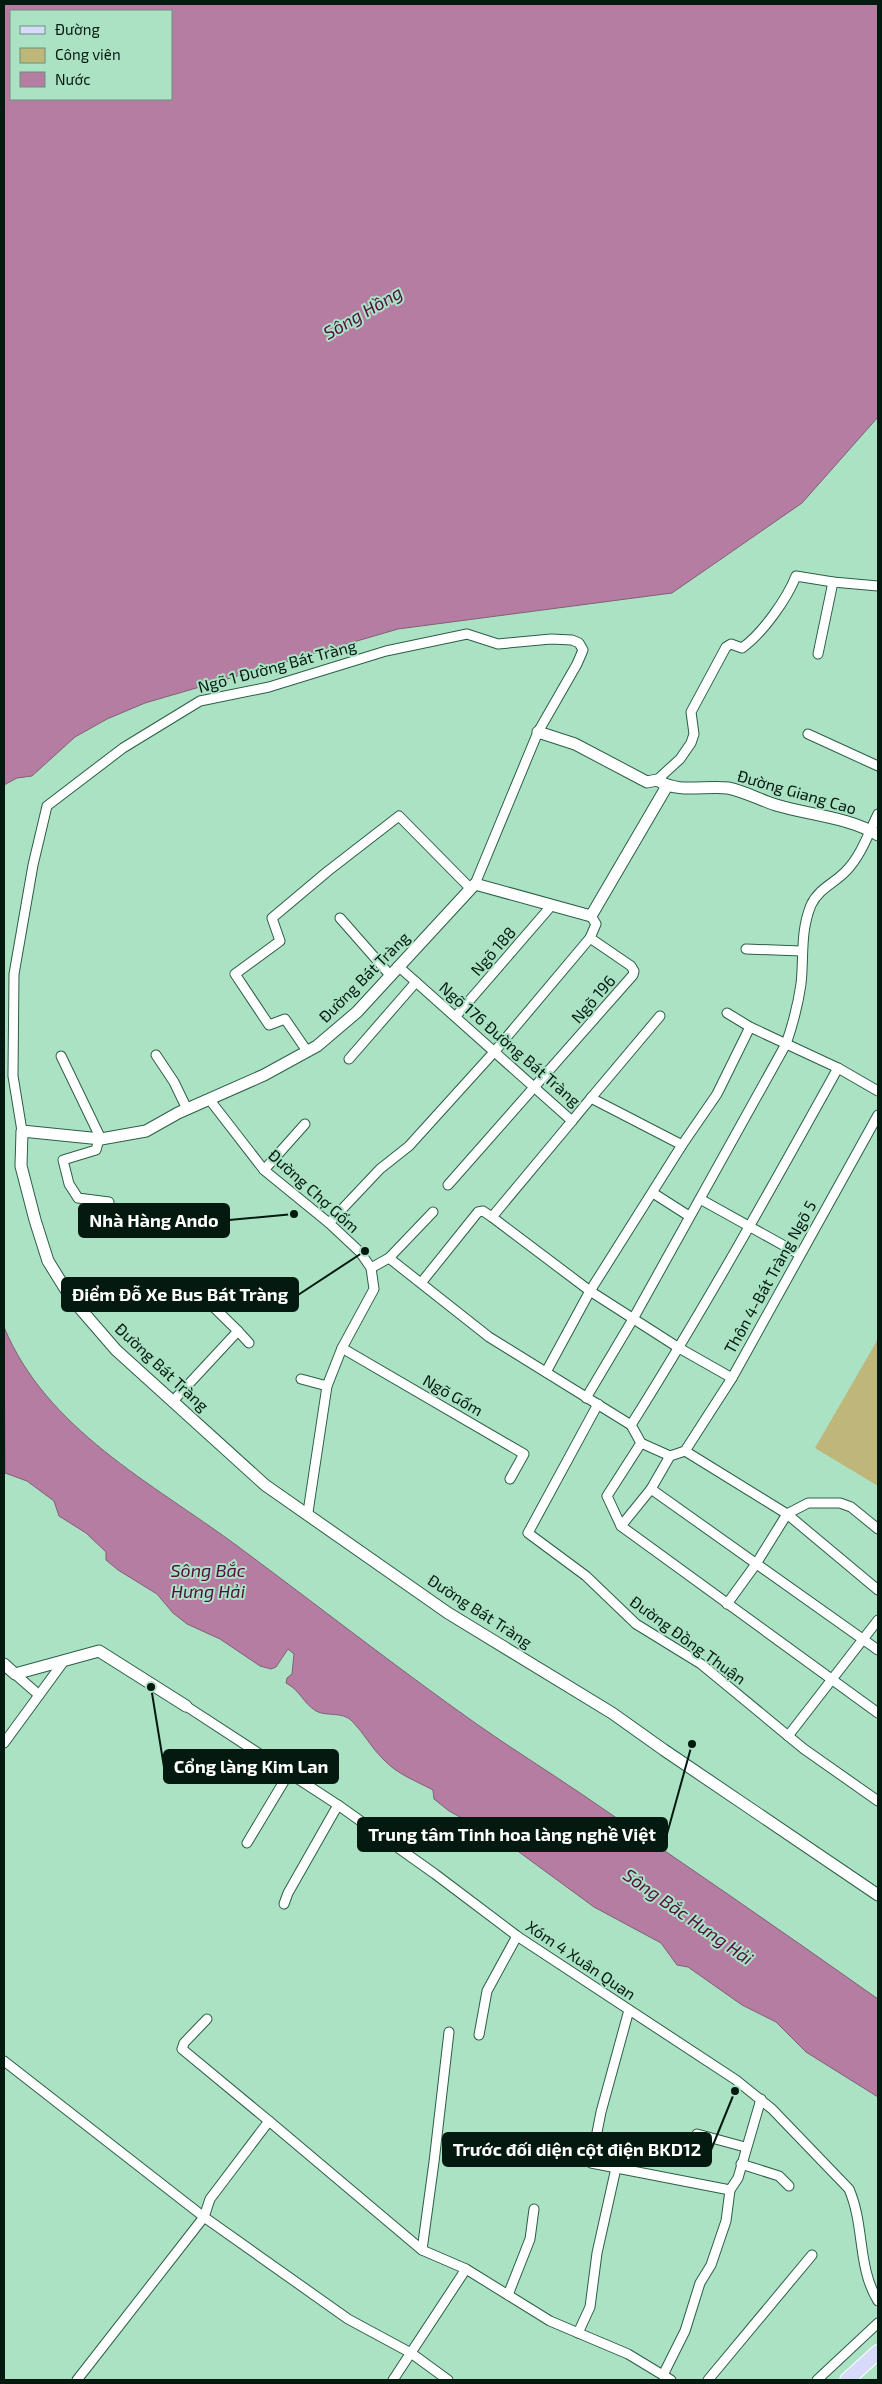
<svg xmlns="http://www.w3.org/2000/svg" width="882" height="2384" viewBox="0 0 882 2384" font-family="'Exo 2',sans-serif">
<rect width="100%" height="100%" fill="#abe2c4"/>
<!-- green -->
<path fill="#bfb67a" d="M878 1339V1486L815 1448Z"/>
<!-- water -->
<g fill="#b57da2" stroke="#805f76" fill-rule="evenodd">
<path d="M4 4H878V417L802 503 672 593 398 629 145 703 107 719 75 737 32 776 17 778 4 785ZM11 11H171V99H11Z"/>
<path d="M4 1327C46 1429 152 1483 236 1545 317 1605 396 1667 478 1725 511 1748 546 1770 580 1793 680 1861 779 1929 878 1999V2097L806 2052 776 2022 742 2005 688 1967 677 1965 661 1943 594 1907 504 1841 449 1811 434 1799 433 1790C416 1781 397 1774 384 1760 372 1749 364 1733 352 1721 342 1711 327 1717 316 1711 302 1702 301 1691 286 1683L287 1678 292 1674 294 1654 288 1649 276 1667 271 1669 260 1666 220 1639 187 1624 173 1613 157 1594 118 1570 106 1560V1552L86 1533 59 1516 54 1501 27 1481 5 1473Z"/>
</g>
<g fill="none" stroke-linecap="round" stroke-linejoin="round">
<defs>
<g id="minor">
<path d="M818 654 833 582"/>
<path d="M808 734 878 766"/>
<path d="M657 780 680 759 691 743 694 734 691 712 726 647 731 644 742 648C762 634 787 599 796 576L833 582 878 586"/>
<path d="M340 918 390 975"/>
<path d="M746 949 801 951"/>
<path d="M398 966 572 1121 591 1098 682 1145"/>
<path d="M727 1013 750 1027 838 1068 878 1091"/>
<path d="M456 1016 552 905"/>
<path d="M307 1051 285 1019 269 1025 235 974 280 941 272 918 328 871 399 816 471 889"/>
<path d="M156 1055 174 1082 187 1109"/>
<path d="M61 1056 101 1139"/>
<path d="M349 1059 416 982"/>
<path d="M591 1098 660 1016"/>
<path d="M209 1099 264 1170 329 1223 360 1252 371 1268 374 1289 342 1348 327 1386 308 1512"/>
<path d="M572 1121 492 1217 590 1291 679 1348 732 1378"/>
<path d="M22 1131 13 1076 14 974 33 865 47 806 123 748 200 701 269 687 386 651 467 634 498 644 551 639 572 640 579 643 583 650 577 664 538 732 475 884"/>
<path d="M99 1139 96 1150 63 1160 69 1184 78 1198 109 1202"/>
<path d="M264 1170 305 1124"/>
<path d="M448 1185 633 975 634 971 631 966 590 938"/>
<path d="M653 1193 689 1216"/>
<path d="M700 1199 799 1254"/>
<path d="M329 1223 380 1169 409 1146 495 1051 590 938 596 924 591 916"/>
<path d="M389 1258 433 1212"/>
<path d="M371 1268 389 1258 489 1337 631 1425C704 1309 771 1189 838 1068"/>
<path d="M421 1283 478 1212 483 1211 492 1217"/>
<path d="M238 1331 249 1343"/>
<path d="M342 1348 524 1454 510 1479"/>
<path d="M546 1372 590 1291 682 1145 717 1094 750 1027"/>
<path d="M301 1379 327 1386"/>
<path d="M586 1398 633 1319 786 1044C793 1024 798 1005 801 984 804 957 800 932 811 905 819 888 835 883 846 871 861 856 869 832 878 814"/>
<path d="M173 1401 238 1331 191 1285"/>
<path d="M598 1404 528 1533 586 1576 636 1624 701 1664 804 1749 878 1801"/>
<path d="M631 1425 641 1443"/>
<path d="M685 1451 732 1378 878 1115"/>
<path d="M651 1489 878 1650"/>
<path d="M621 1526 607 1496 641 1443 670 1456"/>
<path d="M878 1590 787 1514 685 1451 670 1456 651 1489 621 1526 878 1713"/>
<path d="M727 1604 756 1564 787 1514 808 1503H840L851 1507 878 1529"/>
<path d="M15 1674 39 1695"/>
<path d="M186 1706 338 1805 435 1874 517 1936 736 2080 772 2109 849 2189C865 2226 857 2267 878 2301"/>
<path d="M788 1736 878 1620"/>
<path d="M4 1743 64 1661"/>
<path d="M247 1843 289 1773"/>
<path d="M284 1904 288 1893 338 1805"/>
<path d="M629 2010 601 2112 591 2163 730 2190 738 2178 761 2099"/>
<path d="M207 2019 184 2043 182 2049 269 2121"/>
<path d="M479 2035 487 1991 517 1936"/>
<path d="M4 2061 204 2217 348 2319 411 2353 448 2380"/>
<path d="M697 2134 745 2147"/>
<path d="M741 2164 779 2176 789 2186"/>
<path d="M422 2250 434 2162 449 2032"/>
<path d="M508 2295 530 2239 534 2209"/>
<path d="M578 2333 590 2307 597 2253 616 2168"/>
<path d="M663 2375 685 2331 700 2283 711 2265 726 2221 730 2190"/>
<path d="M77 2380 204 2217 210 2199 269 2121 422 2250 466 2269 550 2321 628 2354 671 2380"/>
<path d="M393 2380 466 2269"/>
<path d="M708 2380 812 2255"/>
<path d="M817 2380 878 2323"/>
</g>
<g id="tertiary">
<path d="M538 732 575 744 647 782 657 780C679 794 704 785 728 788 744 791 760 800 776 805 809 815 848 817 878 835"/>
<path d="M667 786 591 916 475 884 357 1012 317 1046 264 1075 178 1113 146 1131 101 1139 22 1131 21 1166 35 1220 48 1261 71 1298 116 1350 265 1485 448 1613 612 1713 664 1750 878 1895"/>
<path d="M4 1664 15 1674 99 1651 186 1706"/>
</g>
<path id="primary" d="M847 2380 878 2352"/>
</defs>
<!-- minor casing -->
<use href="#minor" stroke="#2b5f46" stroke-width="11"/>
<!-- tertiary casing -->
<use href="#tertiary" stroke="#2b5f46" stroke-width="13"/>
<!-- primary casing -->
<use href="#primary" stroke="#fff" stroke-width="16"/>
<!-- minor -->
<use href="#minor" stroke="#fff" stroke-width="9"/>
<!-- tertiary -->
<use href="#tertiary" stroke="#fff" stroke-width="11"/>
<!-- primary -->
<use href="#primary" stroke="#d7daf9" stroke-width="14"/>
</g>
<g text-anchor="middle" stroke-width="4" stroke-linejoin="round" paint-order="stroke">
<!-- street labels -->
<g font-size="16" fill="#04190f" stroke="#abe2c4">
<text transform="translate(277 666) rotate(-15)" y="6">Ngõ 1 Đường Bát Tràng</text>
<text transform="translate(797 792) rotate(16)" y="6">Đường Giang Cao</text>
<text transform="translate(493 951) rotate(-49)" y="6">Ngõ 188</text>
<text transform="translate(364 977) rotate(-45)" y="6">Đường Bát Tràng</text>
<text transform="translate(593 999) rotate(-49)" y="6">Ngõ 196</text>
<text transform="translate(510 1044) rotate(41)" y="6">Ngõ 176 Đường Bát Tràng</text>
<text transform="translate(314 1191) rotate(42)" y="6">Đường Chợ Gốm</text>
<text transform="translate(770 1277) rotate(-61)" y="6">Thôn 4-Bát Tràng Ngõ 5</text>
<text transform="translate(162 1367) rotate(43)" y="6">Đường Bát Tràng</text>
<text transform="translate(453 1395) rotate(30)" y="6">Ngõ Gốm</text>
<text transform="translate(480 1611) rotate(33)" y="6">Đường Bát Tràng</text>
<text transform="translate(688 1640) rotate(36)" y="6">Đường Đồng Thuận</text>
<text transform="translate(581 1960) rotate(34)" y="6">Xóm 4 Xuân Quan</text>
</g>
<!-- water labels -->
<g font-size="18" font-style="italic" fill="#510d40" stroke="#abe2c4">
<text transform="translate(363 313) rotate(-30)" y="6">Sông Hồng</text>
<text x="208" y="1577">Sông Bắc<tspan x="208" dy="21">Hưng Hải</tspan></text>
<text transform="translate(688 1917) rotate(35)" y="6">Sông Bắc Hưng Hải</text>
</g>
</g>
<!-- callouts -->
<path fill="none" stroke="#04190f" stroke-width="2" d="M294 1214L229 1220M365 1251L298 1295M151 1687L164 1767M692 1744L667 1834M735 2091L711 2150"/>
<g fill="#04190f" stroke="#abe2c4" stroke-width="2">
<circle cx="294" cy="1214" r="5"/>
<circle cx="365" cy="1251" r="5"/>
<circle cx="151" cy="1687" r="5"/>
<circle cx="692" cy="1744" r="5"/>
<circle cx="735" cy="2091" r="5"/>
</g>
<g fill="#04190f" stroke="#04190f" stroke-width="2">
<rect x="79" y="1204" width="150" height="33" rx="5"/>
<rect x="62" y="1278" width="236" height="33" rx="5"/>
<rect x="164" y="1750" width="174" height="33" rx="5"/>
<rect x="358" y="1818" width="309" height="33" rx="5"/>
<rect x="443" y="2133" width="268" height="33" rx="5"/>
</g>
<g font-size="18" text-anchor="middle" font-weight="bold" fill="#fff">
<text x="154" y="1227">Nhà Hàng Ando</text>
<text x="180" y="1301">Điểm Đỗ Xe Bus Bát Tràng</text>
<text x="251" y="1773">Cổng làng Kim Lan</text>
<text x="512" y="1841">Trung tâm Tinh hoa làng nghề Việt</text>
<text x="577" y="2156">Trước đối diện cột điện BKD12</text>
</g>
<!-- border -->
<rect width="882" height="2384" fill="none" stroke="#04190f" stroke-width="10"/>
<!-- legend -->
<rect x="10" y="10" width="162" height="90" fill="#abe2c4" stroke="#68927c"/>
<rect x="20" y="26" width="25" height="8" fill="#d7daf9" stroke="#68927c"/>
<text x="55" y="35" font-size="15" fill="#04190f">Đường</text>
<rect x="20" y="48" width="25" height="15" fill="#bfb67a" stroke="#68927c"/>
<text x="55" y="60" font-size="15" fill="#04190f">Công viên</text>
<rect x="20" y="72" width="25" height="15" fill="#b57da2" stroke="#68927c"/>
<text x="55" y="85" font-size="15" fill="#04190f">Nước</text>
</svg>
